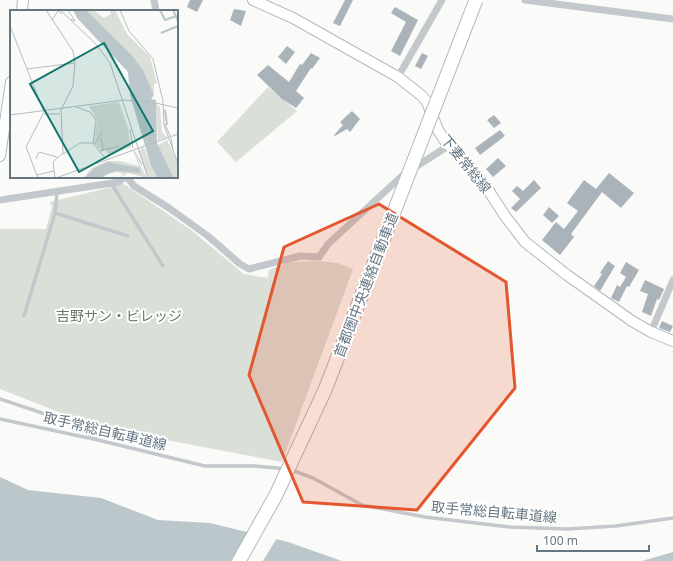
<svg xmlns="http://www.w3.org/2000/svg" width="673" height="561" viewBox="0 0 673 561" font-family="'Noto Sans','Noto Sans JP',sans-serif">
<rect width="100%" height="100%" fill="#fafaf8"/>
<!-- green -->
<g fill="#dadfd7">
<path d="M268 87 297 111 236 162 217 142Z"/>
<path d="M124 184 191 230 244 274 268 278 269 270 289 262 319 261 337 263 353 269 282 462 97 427 0 389V229H46L52 207 50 202Z"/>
</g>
<!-- water -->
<g fill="#bbc7cb">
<path d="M0 477 28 490 101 498 158 520 210 523 288 542 342 561H0Z"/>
<path d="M673 552V561H642Z"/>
</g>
<!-- pier -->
<path fill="#fafaf8" d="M250 531 277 538 263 561H232Z"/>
<!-- building -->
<g fill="#aab3b9">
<path d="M190 0H203L197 12 187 7Z"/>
<path d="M345 0H353L340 26 333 23Z"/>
<path d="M395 7 418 20 400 56 391 51 406 22 391 13Z"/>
<path d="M234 9 246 11 241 26 230 20Z"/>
<path d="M287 46 295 52 286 64 278 57Z"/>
<path d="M311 53 320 58 312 69 311 68 296 91 304 98 296 108 282 99 257 75 268 65 289 82 300 64 302 65Z"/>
<path d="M422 53 428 56 421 69 415 66Z"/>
<path d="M352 111 360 119 350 132 347 129 335 136 334 135 343 125 340 122Z"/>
<path d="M494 115 501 123 494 128 487 120Z"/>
<path d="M500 130 505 136 480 155 475 148Z"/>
<path d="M498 158 506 166 493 177 486 169Z"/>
<path d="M609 173 634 193 621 208 602 192 571 234 574 237 560 255 542 240 556 222 564 229 578 211 567 203 584 180 596 189Z"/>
<path d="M534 180 541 188 516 212 511 208 520 199 512 191 517 186 523 191Z"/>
<path d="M549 207 559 216 552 223 543 215Z"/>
<path d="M608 261 615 266 600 291 594 286 602 274 600 273Z"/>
<path d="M626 262 639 270 629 287 627 286 619 302 611 298 617 285 620 287 626 277 620 273Z"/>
<path d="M645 280 664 289 659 300 657 299 651 316 642 312 648 294 640 291Z"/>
<path d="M662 321 673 326 670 332 659 328Z"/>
</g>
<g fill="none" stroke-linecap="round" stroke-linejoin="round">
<defs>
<g id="secondary">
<path d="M253 0 293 18 398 77 422 96 427 102 438 130 445 141 485 185 505 216 525 242 567 275 632 321 651 332 673 341"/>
<path d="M22 11 23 0"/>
<path d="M0 156 11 82"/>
</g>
</defs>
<!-- secondary casing -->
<use href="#secondary" stroke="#b3babf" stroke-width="12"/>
<!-- service -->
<g stroke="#c3c8cc" stroke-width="3.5">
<path d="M111 183 163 266"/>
<path d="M55 213 128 236"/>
<path d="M24 316 55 213 57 192"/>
<path d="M0 399 75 424 95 438"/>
<path d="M0 419 98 440 205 466H254L277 468 297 472 313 478 362 505 425 517 510 527 567 529 616 526 673 518"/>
</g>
<!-- minor -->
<g stroke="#c3c8cc" stroke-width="7">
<path d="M154 0 156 11"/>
<path d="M525 0 673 19"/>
<path d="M398 77 442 0"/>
<path d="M127 177 134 186 169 208 208 236 240 264 249 269 300 256 319 257 328 244 403 175 448 146"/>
<path d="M0 200 119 182 125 177"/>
<path d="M651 332 673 280"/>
</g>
<!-- secondary -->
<use href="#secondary" stroke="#fff" stroke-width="10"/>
<defs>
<path id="motorway-bridge" d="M239 561 276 495 325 390 476 0"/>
</defs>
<!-- motorway-bridge casing -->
<use href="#motorway-bridge" stroke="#b4b9bd" stroke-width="15" stroke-linecap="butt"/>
<!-- motorway-bridge -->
<use href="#motorway-bridge" stroke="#fff" stroke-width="13"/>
</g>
<!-- marked area -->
<path fill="#e4572e" fill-opacity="0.2" stroke="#e4572e" stroke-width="3" stroke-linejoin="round" d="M379 204 506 282 515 388 417 510 303 502 249 375 284 247Z"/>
<g text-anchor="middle" stroke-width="4" stroke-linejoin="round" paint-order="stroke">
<!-- street labels -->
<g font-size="14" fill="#657683" stroke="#fff">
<text transform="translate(466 164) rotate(51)" y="5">下妻常総線</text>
<text transform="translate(366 285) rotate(-69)" y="5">首都圏中央連絡自動車道</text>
<text transform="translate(105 431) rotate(13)" y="5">取手常総自転車道線</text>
<text transform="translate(494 512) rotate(5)" y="5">取手常総自転車道線</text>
</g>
<!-- park labels -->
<g font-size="14" fill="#687a64" stroke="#fff">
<text x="119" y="321">吉野サン・ビレッジ</text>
</g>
</g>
<!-- overview -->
<g transform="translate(10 10)">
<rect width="168" height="168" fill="#fafaf8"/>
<path d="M76 0H83L94 8 101 4 100 1 105 0 117 24 140 47 147 73 144 74V85L133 60 122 45ZM109 92 118 118 121 137 99 146 96 140 92 141 84 133 87 110 79 96ZM146 94 150 97 152 122 157 127 148 130ZM157 130 168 154V168H164L148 135ZM134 137 141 156 148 168H138L128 141ZM123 141 137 168 118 163 109 168 113 164 108 162 96 164 94 168H73L82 158 97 151H110L129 156Z" fill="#dadfd7"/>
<path d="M63 0H76L122 45 133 60 144 85 141 89 146 90 147 133 164 168H148L141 156 120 85 118 62 67 8ZM98 152 129 158 131 163 105 161 89 168H75L84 158Z" fill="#bbc7cb"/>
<path fill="none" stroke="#bbc7cb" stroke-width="2" d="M150 0 155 10 166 6M163 0 168 11M151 23 168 16M155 100 157 115"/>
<path fill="none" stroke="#b5bdc2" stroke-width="1" d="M36 0 63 41 65 53 63 76 51 100 53 143 43 152 45 168M50 0 86 34 100 53 138 168M58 0 65 11 61 9M110 0 119 21 143 49 153 91 154 115 168 154M42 10 48 1 52 4M0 16 34 102 16 137 28 168M17 59 65 53M66 97 80 102 86 110 83 133M34 104H50M0 105 114 90 141 92 168 98M155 114 160 126M120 119 123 138M91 128 93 140M161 128 163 141M85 134 92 122M90 141 109 136M124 141 132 155M53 144 70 133H83L96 149M26 149 29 142 47 147M27 165 44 161M46 168 168 124"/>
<path fill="#0f766e" fill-opacity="0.15" stroke="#0f766e" stroke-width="2" d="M94 33 143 121 69 162 20 74Z"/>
<rect width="168" height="168" fill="none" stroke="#657683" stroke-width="2"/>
</g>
<!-- scale -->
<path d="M537 545v6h112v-6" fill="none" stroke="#657683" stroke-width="2"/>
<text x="543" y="545" font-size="12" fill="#657683" stroke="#ffffff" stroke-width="3" paint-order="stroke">100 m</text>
</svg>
